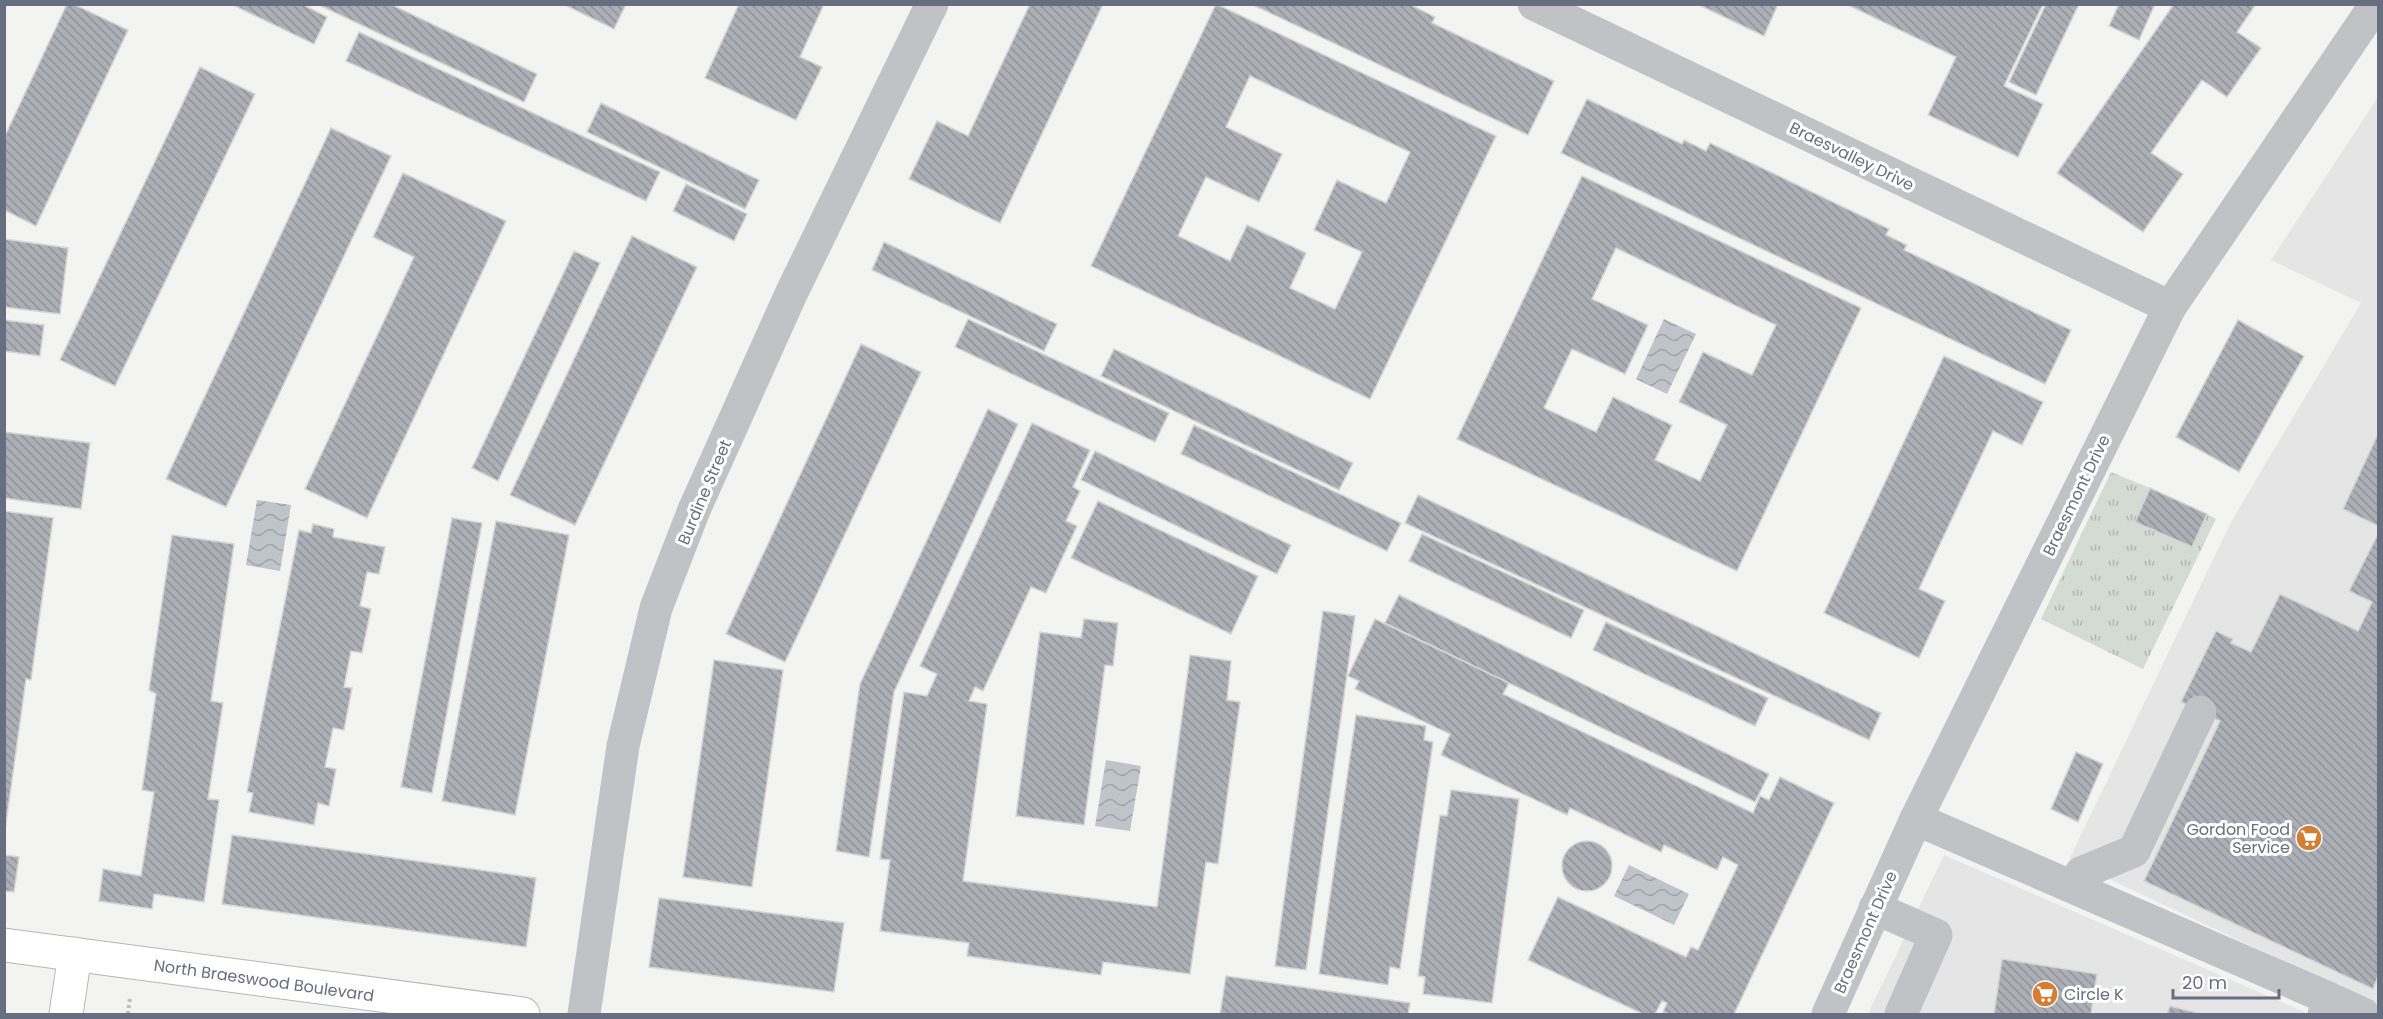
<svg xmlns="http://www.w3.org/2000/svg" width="2383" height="1019" viewBox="0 0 2383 1019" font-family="Poppins,sans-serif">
<defs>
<pattern id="grass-tufts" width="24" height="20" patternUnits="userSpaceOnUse" patternTransform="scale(1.5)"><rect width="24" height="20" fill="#d4dbd2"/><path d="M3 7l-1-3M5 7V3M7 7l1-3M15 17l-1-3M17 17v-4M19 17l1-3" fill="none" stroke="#b0b6b0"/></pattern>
<pattern id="water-waves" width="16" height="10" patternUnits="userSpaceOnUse" patternTransform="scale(1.5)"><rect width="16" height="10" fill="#bfc4ca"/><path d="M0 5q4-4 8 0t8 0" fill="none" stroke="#9fa3a9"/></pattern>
<pattern id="building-back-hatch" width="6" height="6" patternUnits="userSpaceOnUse" patternTransform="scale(1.5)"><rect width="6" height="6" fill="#acb0b6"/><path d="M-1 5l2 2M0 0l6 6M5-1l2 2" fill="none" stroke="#909399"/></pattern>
</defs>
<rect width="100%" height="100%" fill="#f3f4f1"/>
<!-- built -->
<g fill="#e4e5e4">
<path d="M2378 97V1006L2069 860 2231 522 2361 303 2271 260Z"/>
<path d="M1944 855 2309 1014H1868Z"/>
</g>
<!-- grass -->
<path fill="url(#grass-tufts)" d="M2111 472 2150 488 2135 522 2192 547 2207 514 2216 519 2143 669 2041 619Z"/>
<!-- water -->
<g fill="url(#water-waves)">
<path d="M1664 319 1696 334 1667 394 1636 379Z"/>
<path d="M257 500 291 505 280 571 246 565Z"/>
<path d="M1106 760 1141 766 1130 831 1095 826Z"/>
<path d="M1629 865 1689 894 1674 925 1614 896Z"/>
</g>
<!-- building -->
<g fill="url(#building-back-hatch)" stroke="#d5d6d4" stroke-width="1.5" fill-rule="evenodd">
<path d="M67 4H73L128 30 36 226 4 210V138Z"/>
<path d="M231 4H302L327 17 314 44Z"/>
<path d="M317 4H390L537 74 524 102Z"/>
<path d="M563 4H626L614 29Z"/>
<path d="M739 4H824L800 57 822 67 796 120 705 78Z"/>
<path d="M1030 4H1103L1000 223 909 179 937 121 968 136Z"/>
<path d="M1216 4 1496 136 1370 399 1091 266ZM1250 76 1410 152 1386 203 1337 180 1314 230 1362 252 1335 309 1290 288 1306 253 1247 225 1230 261 1178 236 1206 177 1259 202 1282 154 1226 127Z"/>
<path d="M1251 4H1409L1435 17 1432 23 1554 81 1528 135Z"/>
<path d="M1697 4H1778L1764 36Z"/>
<path d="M1846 4H2004L2008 6 2009 4H2043L2004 86 2043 104 2018 157 1928 115 1956 57Z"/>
<path d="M2046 4H2079L2036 95 2009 82Z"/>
<path d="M2119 4H2155L2139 40 2109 26Z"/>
<path d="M2174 4H2256L2237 32 2261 48 2227 97 2202 80 2151 153 2183 174 2143 232 2057 173Z"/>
<path d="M359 32 660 172 646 201 346 61Z"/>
<path d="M200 67 255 94 115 386 60 360Z"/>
<path d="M1587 99 1682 144 1684 140 1706 151 1710 143 1889 229 1886 235 1907 245 1904 250 2071 330 2045 384 1561 153Z"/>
<path d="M601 103 759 180 745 209 587 132Z"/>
<path d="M331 128 391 156 226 507 166 479Z"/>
<path d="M403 173 506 221 367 518 305 489 414 257 373 237Z"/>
<path d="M1582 176 1861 308 1737 571 1457 439ZM1616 248 1776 325 1752 375 1703 352 1679 402 1727 425 1700 481 1655 460 1672 425 1613 397 1596 432 1544 408 1572 349 1625 374 1648 325 1592 299Z"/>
<path d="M686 184 747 214 734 241 673 211Z"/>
<path d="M632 236 697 267 575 525 510 495Z"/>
<path d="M4 239 68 248 60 314 4 307Z"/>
<path d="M884 242 1057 324 1044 351 872 270Z"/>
<path d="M574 251 600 263 498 481 472 468Z"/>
<path d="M968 319 1169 413 1155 442 955 347Z"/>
<path d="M4 320 44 325 40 356 4 351Z"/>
<path d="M2238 320 2304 356 2239 472 2176 437Z"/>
<path d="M861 344 921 372 785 662 726 634Z"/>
<path d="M1114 349 1353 463 1339 490 1101 376Z"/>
<path d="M1944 356 2043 402 2022 445 1993 431 1919 589 1945 601 1919 658 1824 613Z"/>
<path d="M988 409 1018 424 894 692 869 857 836 851 860 684Z"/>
<path d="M1032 423 1090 450 1073 487 1080 491 1066 521 1077 526 1046 593 1031 587 983 691 975 687 969 701 987 704 963 881 1157 907 1190 655 1231 661 1227 700 1240 702 1218 864 1206 862 1190 974 1103 962 1101 975 967 956 969 943 880 931 890 860 880 859 904 692 927 696 937 674 920 666Z"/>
<path d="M1194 425 1401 523 1387 551 1181 454Z"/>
<path d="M4 432 90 443 81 509 4 498Z"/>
<path d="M2378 434V526L2343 509Z"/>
<path d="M1095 451 1291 545 1277 574 1081 480Z"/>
<path d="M2150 488 2207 514 2192 547 2135 522Z"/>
<path d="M1418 495 1881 713 1869 740 1405 523Z"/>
<path d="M1098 501 1258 576 1231 634 1071 558Z"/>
<path d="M4 511 53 518 31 680 26 679 4 838Z"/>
<path d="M452 518 482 523 432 793 401 787Z"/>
<path d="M496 521 569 535 515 815 442 801Z"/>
<path d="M313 524 334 529 333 537 385 547 379 574 367 572 360 606 371 609 362 653 351 651 344 687 352 688 344 730 333 728 325 767 336 769 329 806 318 803 314 825 249 812 253 793 247 792 299 530 311 533Z"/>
<path d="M1422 534 1584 610 1571 638 1409 561Z"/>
<path d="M2378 534V976L2373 989 2144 881 2220 721 2181 702 2216 631 2233 639 2231 643 2251 652 2280 594 2358 631 2372 602 2349 591Z"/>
<path d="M172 535 234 544 211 701 223 703 208 799 219 800 204 902 154 894 152 909 99 901 103 869 141 876 154 792 142 790 156 694 149 690Z"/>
<path d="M1399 595 1769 774 1755 802 1385 623Z"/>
<path d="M1323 611 1355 616 1306 970 1275 966Z"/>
<path d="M1084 619 1118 623 1113 666 1105 665 1084 825 1016 816 1040 632 1081 638Z"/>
<path d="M1375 619 1509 683 1503 694 1753 813 1760 796 1769 800 1780 777 1834 803 1734 1014H1669L1663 1012 1667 1003 1662 1001 1655 1014H1643L1528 960 1558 897 1686 957 1691 947 1698 950 1738 865 1723 857 1717 870 1664 845 1661 852 1570 808 1567 815 1441 755 1450 734 1355 689 1359 681 1348 676Z"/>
<path d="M1606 622 1768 698 1755 726 1593 650Z"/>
<path d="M714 660 783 670 752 887 683 877Z"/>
<path d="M1356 715 1426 726 1424 740 1433 742 1400 969 1390 967 1388 985 1319 974Z"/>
<path d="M2076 752 2103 764 2078 822 2051 809Z"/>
<path d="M1451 790 1519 799 1492 1003 1423 994 1425 977 1418 976 1440 815 1447 816Z"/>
<path d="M232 835 536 878 526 947 222 904Z"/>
<circle cx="1587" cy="866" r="25"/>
<path d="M4 855 19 857 14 892 4 891Z"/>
<path d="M659 898 844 923 834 992 649 967Z"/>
<path d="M2002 959 2097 974 2091 1014H1994Z"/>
<path d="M1226 976 1410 1003 1408 1014H1220Z"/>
<path d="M2170 1006 2201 1014H2167Z"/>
</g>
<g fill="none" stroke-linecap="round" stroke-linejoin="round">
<defs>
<g id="major">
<path d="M4 945 523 1014"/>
<path d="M66 1014 75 954"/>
</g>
</defs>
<!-- major casing -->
<use href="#major" stroke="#b4b6ba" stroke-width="35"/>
<!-- path -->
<path stroke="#bcbdc0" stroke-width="4" stroke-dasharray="3 3" stroke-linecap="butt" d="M128 1014 130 997"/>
<!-- minor -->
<g stroke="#c0c2c6" stroke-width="33">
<path d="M1534 4 2170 307"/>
<path d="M1916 819 2328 998"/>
<path d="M2081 873 2134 851 2200 712"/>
<path d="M1875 908 1936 935 1901 1014"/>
<path d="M584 1014 623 746 656 608 694 510 791 294 932 4"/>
<path d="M1828 1014 1916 819 2170 307 2376 4"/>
<path d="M2324 1014 2328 998 2363 1014"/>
</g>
<!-- major -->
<use href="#major" stroke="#fff" stroke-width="33"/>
</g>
<!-- icons -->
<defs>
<symbol id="supermarket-disc" viewBox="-11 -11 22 22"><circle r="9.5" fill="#d37e32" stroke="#fff"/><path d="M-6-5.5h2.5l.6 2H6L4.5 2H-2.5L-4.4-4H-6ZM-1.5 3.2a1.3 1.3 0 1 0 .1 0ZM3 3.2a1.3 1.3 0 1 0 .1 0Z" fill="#fff"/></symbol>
</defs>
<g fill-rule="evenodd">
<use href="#supermarket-disc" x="2294" y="823" width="30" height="30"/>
<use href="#supermarket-disc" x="2030" y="979" width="30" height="30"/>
</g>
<g text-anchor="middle" stroke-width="6" stroke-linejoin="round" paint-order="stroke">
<!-- street labels -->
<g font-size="16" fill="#666e7f" stroke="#fff">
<text transform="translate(1852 156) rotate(26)" y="6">Braesvalley Drive</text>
<text transform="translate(704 492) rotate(-67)" y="6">Burdine Street</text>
<text transform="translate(2076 495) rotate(-64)" y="6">Braesmont Drive</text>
<text transform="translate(1865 932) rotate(-66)" y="6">Braesmont Drive</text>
<text transform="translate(264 980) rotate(8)" y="6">North Braeswood Boulevard</text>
</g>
<!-- poi labels -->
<g font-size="16" fill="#666e7f" stroke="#fff" text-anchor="end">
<text x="2290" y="835">Gordon Food<tspan x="2290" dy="18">Service</tspan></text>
<text x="2064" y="1000" text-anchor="start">Circle K</text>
</g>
</g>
<!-- border -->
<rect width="2383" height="1019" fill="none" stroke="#666e7f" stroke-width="12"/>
<!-- scale -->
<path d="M2173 989v9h106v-9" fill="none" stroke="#666e7f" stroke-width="3"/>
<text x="2182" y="989" font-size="18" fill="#666e7f" stroke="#ffffff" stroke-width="4.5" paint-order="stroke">20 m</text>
</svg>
